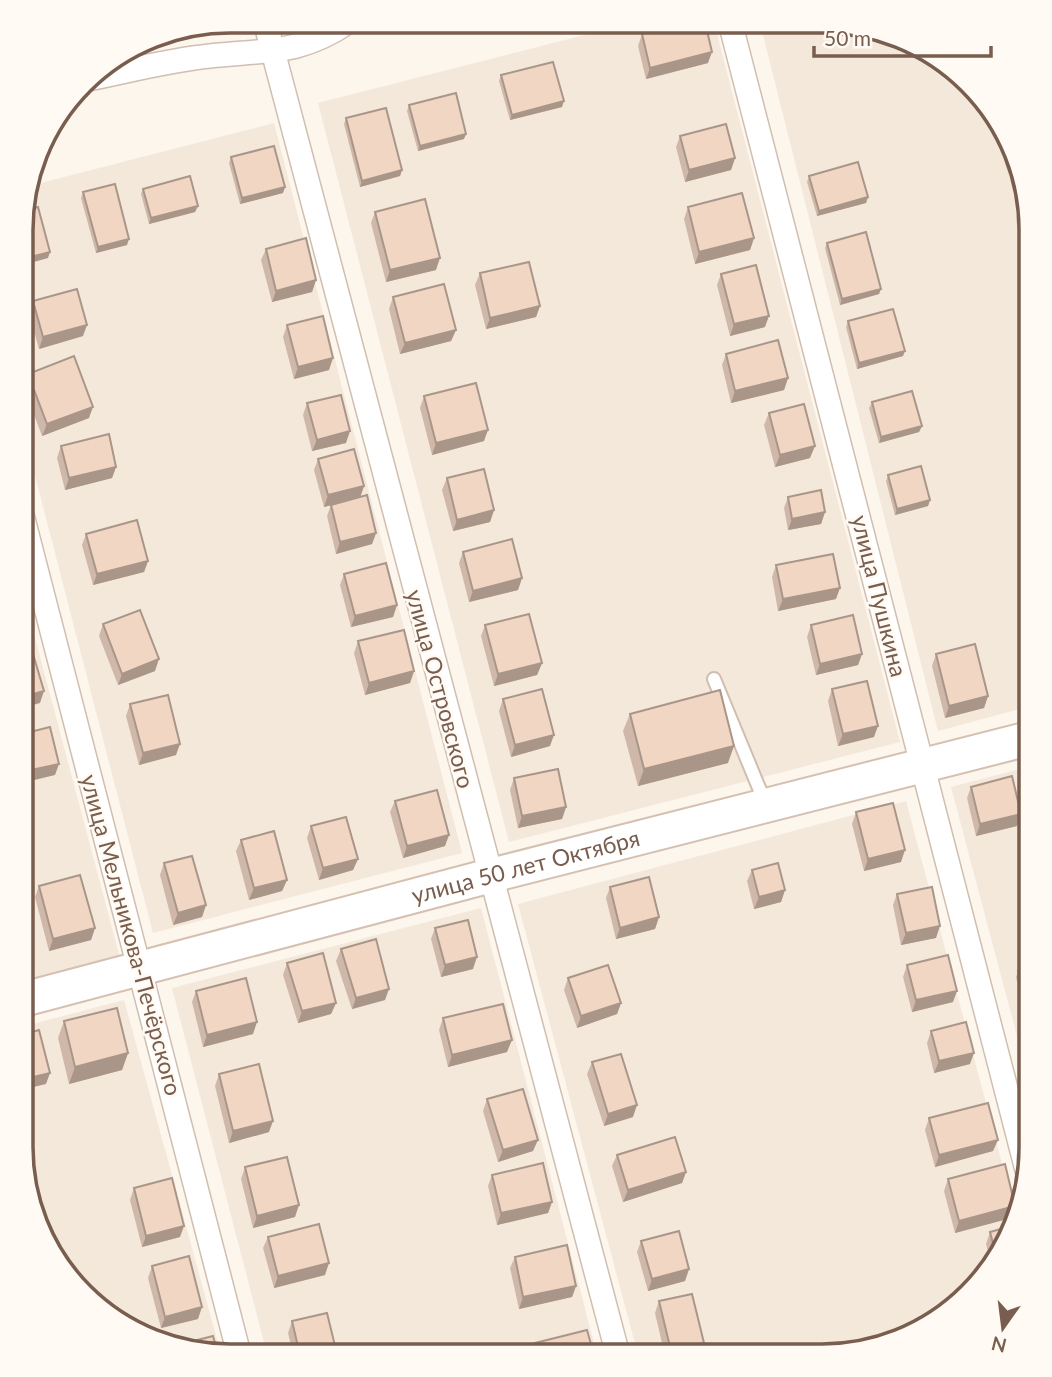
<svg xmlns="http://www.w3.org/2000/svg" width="1052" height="1377" viewBox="0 0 1052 1377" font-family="Lato,sans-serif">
<rect width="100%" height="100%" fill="#fcf6ec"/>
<!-- residential -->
<g fill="#f4e8db">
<path d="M636 22H714L900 742 509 842 318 103Z"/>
<path d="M760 23H849L949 64 1009 137 1031 230V706L938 731Z"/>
<path d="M274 123 462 853 153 933 22 425 23 203 29 186Z"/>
<path d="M22 589 120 958 21 982Z"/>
<path d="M1031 766V1089L951 787Z"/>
<path d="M906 801 1014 1209 996 1263 915 1334 822 1356 638 1355 518 904Z"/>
<path d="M481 908 597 1355 267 1354 172 988Z"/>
<path d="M124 1000 221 1354H203L114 1320 43 1240 21 1147V1027Z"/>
</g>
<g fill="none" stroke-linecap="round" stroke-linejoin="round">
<defs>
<path id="lane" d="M714 679 766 805"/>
<g id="street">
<path d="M265 21 618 1355"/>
<path d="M730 22 1027 1170"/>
<path d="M88 79C128 71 169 60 210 56 265 50 301 55 349 21"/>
<path d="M22 515 239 1354"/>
</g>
<g id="secondary">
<path id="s1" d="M21 1000 489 876 1031 738"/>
</g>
</defs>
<!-- lane casing -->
<use href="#lane" stroke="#d0beb1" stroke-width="16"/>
<!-- street casing -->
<use href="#street" stroke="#d0beb1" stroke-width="26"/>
<!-- secondary casing -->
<use href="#secondary" stroke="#d5c0b1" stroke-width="37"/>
<!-- lane -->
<use href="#lane" stroke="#fff" stroke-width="12"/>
<!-- street -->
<use href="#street" stroke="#fff" stroke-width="23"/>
<!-- secondary -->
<use href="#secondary" stroke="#fff" stroke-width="33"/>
</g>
<!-- wall -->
<g fill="#cfb8a9">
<path d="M642 34 708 63 646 79 638 46Z"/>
<path d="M501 75 562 107 510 120 499 81Z"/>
<path d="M409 105 464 139 418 151 407 111Z"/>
<path d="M346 118 402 170 400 176 360 187 344 124Z"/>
<path d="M680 136 735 158 731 170 685 182 676 147Z"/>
<path d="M231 157 285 187 283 193 240 204 229 163Z"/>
<path d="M809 176 868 197 866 203 817 216 807 182Z"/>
<path d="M143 189 198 206 195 212 149 224 141 194Z"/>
<path d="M83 192 127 245 96 253 81 198Z"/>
<path d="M688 207 754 238 750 250 695 264 684 219Z"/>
<path d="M375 212 436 270 386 282 371 223Z"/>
<path d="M827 243 879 294 840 305 825 248Z"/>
<path d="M266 249 316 280 312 292 272 302 261 260Z"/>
<path d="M480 273 540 306 536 317 486 329 475 285Z"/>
<path d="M721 274 765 327 730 336 717 285Z"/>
<path d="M393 297 456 330 451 341 400 354 389 309Z"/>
<path d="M33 301 83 336 39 349 29 313Z"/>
<path d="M848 321 903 356 857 369 846 327Z"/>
<path d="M287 325 329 370 294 379 283 337Z"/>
<path d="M726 354 788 378 784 390 731 403 722 365Z"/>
<path d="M28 374 89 418 42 436 23 385Z"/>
<path d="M424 396 484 441 432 455 420 408Z"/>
<path d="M872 402 922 426 919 432 879 443 869 408Z"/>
<path d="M307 403 346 443 312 451 303 415Z"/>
<path d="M769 413 810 458 775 467 764 425Z"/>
<path d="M61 446 116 467 112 478 65 490 57 458Z"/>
<path d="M318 459 364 486 360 497 376 533 372 544 336 554 327 516 331 505 324 507 314 470Z"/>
<path d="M888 475 930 500 928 506 895 515 886 481Z"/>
<path d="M447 478 494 510 490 522 453 531 442 490Z"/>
<path d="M788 497 825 512 821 524 788 530 784 508Z"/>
<path d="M86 534 148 561 144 572 93 585 82 545Z"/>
<path d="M463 552 522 578 518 590 469 602 459 563Z"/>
<path d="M776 565 836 599 778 611 772 577Z"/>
<path d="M344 574 397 605 393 617 351 627 340 585Z"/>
<path d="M103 624 155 671 118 685 99 636Z"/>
<path d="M485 625 542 663 537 675 494 686 481 636Z"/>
<path d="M811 625 862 654 858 665 816 675 807 637Z"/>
<path d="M1031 634V685L1021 647 1025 636Z"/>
<path d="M358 641 414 671 410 683 365 695 354 653Z"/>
<path d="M936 654 988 696 984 708 945 718 932 666Z"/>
<path d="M832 689 874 737 838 746 828 701Z"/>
<path d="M503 699 550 746 511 757 499 711Z"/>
<path d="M130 704 176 755 139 765 126 716Z"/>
<path d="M630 714 728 763 638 786 623 731Z"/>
<path d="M514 778 566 807 562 819 518 828 510 790Z"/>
<path d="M971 787 1017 826 976 836 967 798Z"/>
<path d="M395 801 445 846 403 858 390 812Z"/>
<path d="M856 812 901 862 864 871 852 824Z"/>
<path d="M311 826 358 859 353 870 319 880 307 838Z"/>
<path d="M241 840 287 880 282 891 249 900 236 851Z"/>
<path d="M164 863 206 905 202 917 173 925 160 875Z"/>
<path d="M752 870 785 890 781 902 754 909 747 881Z"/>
<path d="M39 886 95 928 91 940 49 951 35 897Z"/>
<path d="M610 887 659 917 655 929 616 939 606 898Z"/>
<path d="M897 894 936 938 901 945 893 905Z"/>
<path d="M435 928 473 969 441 977 431 939Z"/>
<path d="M341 949 385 1000 352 1009 336 961Z"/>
<path d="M287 963 336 1003 331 1014 298 1023 283 975Z"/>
<path d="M907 965 953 1002 912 1012 903 977Z"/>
<path d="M1031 968V1022L1028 1023 1016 977 1018 971Z"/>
<path d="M568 978 621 1003 617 1014 577 1028 564 990Z"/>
<path d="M196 991 253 1034 203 1047 192 1002Z"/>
<path d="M443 1018 507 1052 448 1067 439 1030Z"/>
<path d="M64 1021 128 1053 122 1070 69 1084 58 1038Z"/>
<path d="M931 1031 970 1064 934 1073 927 1043Z"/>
<path d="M592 1062 633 1117 604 1126 587 1074Z"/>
<path d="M219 1074 269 1132 229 1143 215 1086Z"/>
<path d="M487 1099 533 1151 498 1162 483 1111Z"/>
<path d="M929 1118 993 1151 935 1167 925 1130Z"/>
<path d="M617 1155 686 1172 682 1183 623 1202 612 1166Z"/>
<path d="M245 1167 295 1217 253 1228 241 1179Z"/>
<path d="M492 1175 552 1202 548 1213 497 1225 488 1186Z"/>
<path d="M948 1179 1016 1205 1011 1218 955 1233 944 1191Z"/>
<path d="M134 1188 180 1237 142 1247 130 1200Z"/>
<path d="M1008 1227 996 1263 992 1266 986 1244 990 1232Z"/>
<path d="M268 1237 325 1275 274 1288 263 1248Z"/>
<path d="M641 1241 689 1269 685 1281 648 1291 637 1252Z"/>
<path d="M515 1257 576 1286 572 1297 519 1309 510 1268Z"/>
<path d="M152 1266 198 1319 161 1328 148 1278Z"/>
<path d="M659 1301 699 1355 665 1356 655 1313Z"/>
<path d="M292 1321 336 1355 293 1354 288 1333Z"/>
<path d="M535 1343 594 1355H531Z"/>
</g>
<!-- shaded-wall -->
<g fill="#a99689">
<path d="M712 52 708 63 646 79 650 68Z"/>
<path d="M564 101 562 107 510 120 512 115Z"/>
<path d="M466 134 464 139 418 151 420 146Z"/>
<path d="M735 158 731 170 685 182 689 170Z"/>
<path d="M402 170 400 176 360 187 362 181Z"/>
<path d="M285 187 283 193 240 204 242 198Z"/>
<path d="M868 197 866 203 817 216 819 211Z"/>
<path d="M198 206 195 212 149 224 151 218Z"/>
<path d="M754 238 750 250 695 264 699 252Z"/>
<path d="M129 239 127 245 96 253 98 247Z"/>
<path d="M50 252 48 258 23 265V259Z"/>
<path d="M440 258 436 270 386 282 390 270Z"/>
<path d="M316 280 312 292 272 302 276 291Z"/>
<path d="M881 289 879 294 840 305 842 299Z"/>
<path d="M540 306 536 317 486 329 490 318Z"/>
<path d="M769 316 765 327 730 336 734 324Z"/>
<path d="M87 325 83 336 39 349 43 337Z"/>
<path d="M456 330 451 341 400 354 405 343Z"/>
<path d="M905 351 903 356 857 369 859 363Z"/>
<path d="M333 358 329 370 294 379 298 367Z"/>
<path d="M788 378 784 390 731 403 735 391Z"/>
<path d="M93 407 89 418 42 436 47 424Z"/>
<path d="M922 426 919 432 879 443 881 437Z"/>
<path d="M488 430 484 441 432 455 436 443Z"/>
<path d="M350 431 346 443 312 451 317 440Z"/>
<path d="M815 446 810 458 775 467 780 455Z"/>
<path d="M116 467 112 478 65 490 69 478Z"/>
<path d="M364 486 360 498 324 507 328 495Z"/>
<path d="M930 500 928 506 895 515 897 509Z"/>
<path d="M494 510 490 522 453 531 457 520Z"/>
<path d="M825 512 821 524 788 530 792 519Z"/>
<path d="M376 533 372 544 336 554 340 542Z"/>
<path d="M148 561 144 572 93 585 97 574Z"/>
<path d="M522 578 518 590 469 602 473 591Z"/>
<path d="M840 588 836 599 778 611 783 599Z"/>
<path d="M397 605 393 617 351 627 355 616Z"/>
<path d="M862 654 858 665 816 675 820 664Z"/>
<path d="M159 659 155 671 118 685 122 674Z"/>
<path d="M542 663 537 675 494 686 498 674Z"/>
<path d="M414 671 410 683 365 695 369 683Z"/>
<path d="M44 691 40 703 22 708V697Z"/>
<path d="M988 696 984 708 945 718 949 706Z"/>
<path d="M878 726 874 737 838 746 843 734Z"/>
<path d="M554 735 550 746 511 757 515 745Z"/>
<path d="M180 744 176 755 139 765 143 753Z"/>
<path d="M734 746 728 763 638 786 644 769Z"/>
<path d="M59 764 55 775 22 783V772Z"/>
<path d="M566 807 562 819 518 828 522 816Z"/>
<path d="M1021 814 1017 826 976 836 980 824Z"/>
<path d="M449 835 445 846 403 858 407 846Z"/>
<path d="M905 850 901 862 864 871 868 859Z"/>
<path d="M358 859 353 870 319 880 323 868Z"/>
<path d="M287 880 282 891 249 900 254 888Z"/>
<path d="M785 890 781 902 754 909 759 897Z"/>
<path d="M206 905 202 917 173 925 178 913Z"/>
<path d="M659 917 655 929 616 939 620 928Z"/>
<path d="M940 926 936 938 901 945 906 933Z"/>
<path d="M95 928 91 940 49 951 53 939Z"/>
<path d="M477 957 473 969 441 977 445 965Z"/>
<path d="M389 989 385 1000 352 1009 356 998Z"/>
<path d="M957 991 953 1002 912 1012 916 1000Z"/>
<path d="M336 1003 331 1014 298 1023 302 1011Z"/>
<path d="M621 1003 617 1014 577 1028 581 1016Z"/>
<path d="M257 1022 253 1034 203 1047 207 1035Z"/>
<path d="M512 1040 507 1052 448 1067 452 1055Z"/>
<path d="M128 1053 122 1070 69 1084 75 1067Z"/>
<path d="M974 1053 970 1064 934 1073 939 1061Z"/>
<path d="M50 1073 46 1084 21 1090V1080Z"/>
<path d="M637 1105 633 1117 604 1126 608 1114Z"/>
<path d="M273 1121 269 1132 229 1143 233 1131Z"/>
<path d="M538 1140 533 1151 498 1162 503 1150Z"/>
<path d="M998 1140 993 1151 935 1167 939 1155Z"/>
<path d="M686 1172 682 1183 623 1202 628 1190Z"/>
<path d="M552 1202 548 1213 497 1225 501 1213Z"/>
<path d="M299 1205 295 1217 253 1228 257 1216Z"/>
<path d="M1015 1206 1011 1218 955 1233 959 1221Z"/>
<path d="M184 1226 180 1237 142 1247 146 1236Z"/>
<path d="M329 1263 325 1275 274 1288 278 1276Z"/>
<path d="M689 1269 685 1281 648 1291 652 1279Z"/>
<path d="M576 1286 572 1297 519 1309 523 1297Z"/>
<path d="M202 1307 198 1319 161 1328 165 1317Z"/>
<path d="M704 1343 699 1355 669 1356 671 1351Z"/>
</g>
<!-- building -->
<g fill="#f1d6c4" stroke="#a99689" stroke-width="2">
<path d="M689 22H705L712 52 650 68 642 34Z"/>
<path d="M553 62 564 101 512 115 501 75Z"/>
<path d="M456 93 466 134 420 146 409 105Z"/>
<path d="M386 108 402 170 362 181 346 118Z"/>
<path d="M726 124 735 158 689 170 680 136Z"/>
<path d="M274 146 285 187 242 198 231 157Z"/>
<path d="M858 162 868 197 819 211 809 176Z"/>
<path d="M190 176 198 206 151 218 143 189Z"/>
<path d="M115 184 129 239 98 247 83 192Z"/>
<path d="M742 193 754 238 699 252 688 207Z"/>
<path d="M425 199 440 258 390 270 375 212Z"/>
<path d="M38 207 50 252 23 259V211Z"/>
<path d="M866 232 881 289 842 299 827 243Z"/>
<path d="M306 238 316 280 276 291 266 249Z"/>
<path d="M529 262 540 306 490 318 480 273Z"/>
<path d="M756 265 769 316 734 324 721 274Z"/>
<path d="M444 284 456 330 405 343 393 297Z"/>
<path d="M77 289 87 325 43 337 33 301Z"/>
<path d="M893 309 905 351 859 363 848 321Z"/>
<path d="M323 316 333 358 298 367 287 325Z"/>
<path d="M778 340 788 378 735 391 726 354Z"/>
<path d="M74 356 93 407 47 424 28 374Z"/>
<path d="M476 383 488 430 436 443 424 396Z"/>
<path d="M912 391 922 426 881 437 872 402Z"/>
<path d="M341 395 350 431 317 440 307 403Z"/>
<path d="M804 404 815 446 780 455 769 413Z"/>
<path d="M109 434 116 467 69 478 61 446Z"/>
<path d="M354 449 364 486 328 495 318 459Z"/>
<path d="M921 466 930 500 897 509 888 475Z"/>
<path d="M484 469 494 510 457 520 447 478Z"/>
<path d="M821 490 825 512 792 519 788 497Z"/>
<path d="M367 495 376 533 340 542 331 505Z"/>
<path d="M137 520 148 561 97 574 86 534Z"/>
<path d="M512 539 522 578 473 591 463 552Z"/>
<path d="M833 554 840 588 783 599 776 565Z"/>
<path d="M386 563 397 605 355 616 344 574Z"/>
<path d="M140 610 159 659 122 674 103 624Z"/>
<path d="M529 614 542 663 498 674 485 625Z"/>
<path d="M853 615 862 654 820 664 811 625Z"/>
<path d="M404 630 414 671 369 683 358 641Z"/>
<path d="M1031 634V656L1025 636Z"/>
<path d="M975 644 988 696 949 706 936 654Z"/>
<path d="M33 654 44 691 22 697V657Z"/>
<path d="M867 681 878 726 843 734 832 689Z"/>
<path d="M542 689 554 735 515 745 503 699Z"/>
<path d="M720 690 734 746 644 769 630 714Z"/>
<path d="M168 695 180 744 143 753 130 704Z"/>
<path d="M50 727 59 764 22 772V734Z"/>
<path d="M558 769 566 807 522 816 514 778Z"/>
<path d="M1012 776 1021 814 980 824 971 787Z"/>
<path d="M437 790 449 835 407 846 395 801Z"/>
<path d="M893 803 905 850 868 859 856 812Z"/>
<path d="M346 817 358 859 323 868 311 826Z"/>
<path d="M274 831 287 880 254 888 241 840Z"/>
<path d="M192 856 206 905 178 913 164 863Z"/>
<path d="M778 863 785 890 759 897 752 870Z"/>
<path d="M80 875 95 928 53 939 39 886Z"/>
<path d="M649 877 659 917 620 928 610 887Z"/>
<path d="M932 887 940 926 906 933 897 894Z"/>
<path d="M468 920 477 957 445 965 435 928Z"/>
<path d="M376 939 389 989 356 998 341 949Z"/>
<path d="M323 953 336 1003 302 1011 287 963Z"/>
<path d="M948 955 957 991 916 1000 907 965Z"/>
<path d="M608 965 621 1003 581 1016 568 978Z"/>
<path d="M1031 968V1017H1030L1018 971Z"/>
<path d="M246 978 257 1022 207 1035 196 991Z"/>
<path d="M503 1004 512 1040 452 1055 443 1018Z"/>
<path d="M117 1008 128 1053 75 1067 64 1021Z"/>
<path d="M966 1022 974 1053 939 1061 931 1031Z"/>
<path d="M39 1030 50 1073 21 1080V1035Z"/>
<path d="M621 1054 637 1105 608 1114 592 1062Z"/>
<path d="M259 1064 273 1121 233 1131 219 1074Z"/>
<path d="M523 1089 538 1140 503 1150 487 1099Z"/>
<path d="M988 1103 998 1140 939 1155 929 1118Z"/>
<path d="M675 1137 686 1172 628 1190 617 1155Z"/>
<path d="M287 1157 299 1205 257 1216 245 1167Z"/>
<path d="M543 1163 552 1202 501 1213 492 1175Z"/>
<path d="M1005 1164 1015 1206 959 1221 948 1179Z"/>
<path d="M172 1178 184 1226 146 1236 134 1188Z"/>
<path d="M319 1224 329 1263 278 1276 268 1237Z"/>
<path d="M1008 1227 997 1259 990 1232Z"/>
<path d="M679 1231 689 1269 652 1279 641 1241Z"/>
<path d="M567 1245 576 1286 523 1297 515 1257Z"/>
<path d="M189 1256 202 1307 165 1317 152 1266Z"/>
<path d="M692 1294 704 1343 671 1351 659 1301Z"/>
<path d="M327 1313 337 1354 300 1355 292 1321Z"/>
<path d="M587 1330 594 1355H539L535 1343Z"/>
<path d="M213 1336 218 1354H203L178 1345Z"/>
</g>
<g text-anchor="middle" stroke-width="5" stroke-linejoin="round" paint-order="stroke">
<!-- street labels -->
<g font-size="23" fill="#795d4e" stroke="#fffaf3">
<text transform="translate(879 596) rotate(76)" y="8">улица Пушкина</text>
<text transform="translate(440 689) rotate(75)" y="8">улица Островского</text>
<text dy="8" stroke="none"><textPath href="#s1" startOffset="522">улица 50 лет Октября</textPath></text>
<text transform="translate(131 935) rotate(75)" y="8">улица Мельникова-Печёрского</text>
</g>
</g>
<!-- crop -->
<path d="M0 0H1052V1377H0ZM230 33H822A197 197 0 0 1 1019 230V1147A197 197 0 0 1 822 1344H230A197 197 0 0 1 33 1147V230A197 197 0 0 1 230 33Z" fill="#fffaf3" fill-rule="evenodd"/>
<path fill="none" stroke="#795d4e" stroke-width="3.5" d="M230 33H822A197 197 0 0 1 1019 230V1147A197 197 0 0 1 822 1344H230A197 197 0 0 1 33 1147V230A197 197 0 0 1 230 33Z"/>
<!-- north arrow -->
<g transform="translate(1003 1328) rotate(194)" stroke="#fffaf3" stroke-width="5" paint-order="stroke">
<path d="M0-5L12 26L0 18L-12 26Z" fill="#795d4e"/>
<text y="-10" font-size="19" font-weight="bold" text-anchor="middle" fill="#795d4e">N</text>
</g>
<!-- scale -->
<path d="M814 46v10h177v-10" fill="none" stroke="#795d4e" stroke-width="3.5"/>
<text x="824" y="46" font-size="21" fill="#795d4e" stroke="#fffaf3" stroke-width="5" paint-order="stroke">50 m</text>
</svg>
